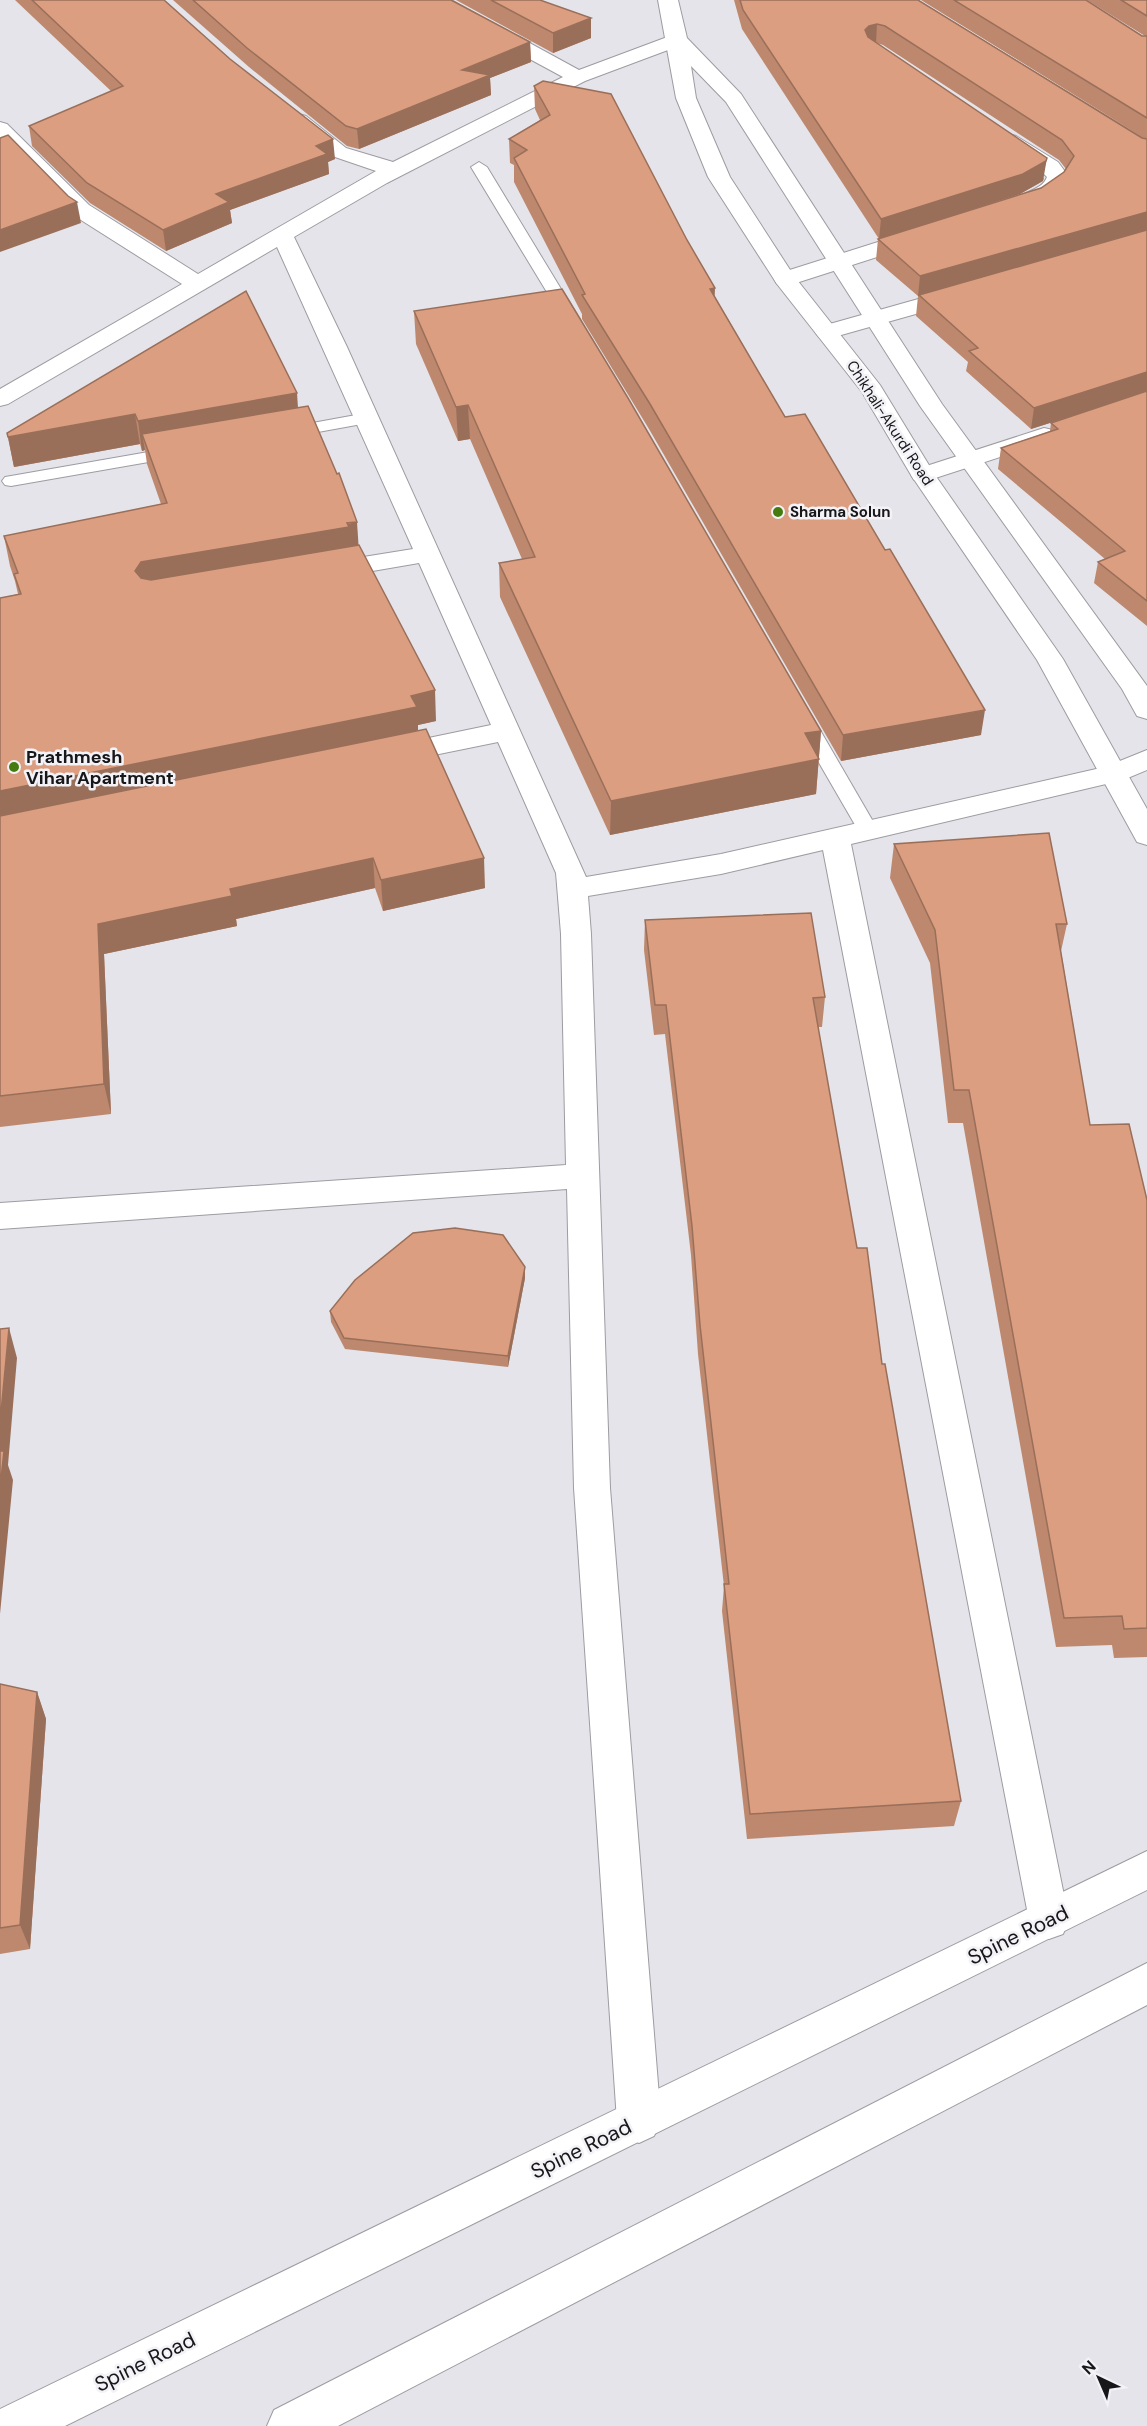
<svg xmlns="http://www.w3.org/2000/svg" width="1147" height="2426" viewBox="0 0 1147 2426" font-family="'DM Sans',sans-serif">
<rect width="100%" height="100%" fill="#e4e4ea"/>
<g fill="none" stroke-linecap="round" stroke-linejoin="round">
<defs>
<g id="service">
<path d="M479 162 487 167 578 317 576 321H564L562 317 471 167Z"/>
<path d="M367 413 373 414 376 418 373 422 285 438 279 437 276 433 279 429 285 428Z"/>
<path d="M177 447 183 448 186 452 183 456 11 486 5 485 2 481 5 477 11 476Z"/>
<path d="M803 712 810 714 813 718 878 830 875 835 868 837 861 835 858 830 793 718 796 714Z"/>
</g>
<g id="minor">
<path d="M429 0H451L579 70 670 36H684L687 40 684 44 585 81 387 183 294 237 347 347 586 877 721 854 1105 767 1147 750V770L1123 780 851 844 1069 1920 1063 1934 1049 1939 1035 1934 1029 1920 823 850 721 874 588 896 591 934 610 1488 661 2121 654 2136 639 2143 624 2136 617 2121 574 1488 567 1189 0 1229V1203L566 1165 561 934 556 873 498 742 390 764 380 761 376 755 380 749 390 746 491 725 419 563 326 579 317 576 313 571 317 566 326 563 413 549 277 247 8 404 0 406V389L182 284 73 215 0 140V122L7 124 89 205 198 274 376 171 332 156 292 124 289 120 292 116 299 114 306 116 346 148 393 162 563 77 439 10Z"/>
<path d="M1009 134 1016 136 1058 162 1069 177C1067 181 1066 187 1062 190 1053 200 1031 210 1018 207L1015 202C1023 190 1042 191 1047 177L1042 172 1002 144 999 140 1002 136Z"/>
<path d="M919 229 927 231 930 236 927 241 793 284 785 286 777 284 774 279 777 274Z"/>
<path d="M961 287 969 289 972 294 969 299 827 339 819 337 815 332 819 327Z"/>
<path d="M1044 428 1053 430 1056 435 1053 440 923 482 914 480 911 475 914 470Z"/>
</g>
<path id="tertiary" d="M1147 1851V1890L65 2426H0V2409Z"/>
<path id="secondary" d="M658 0H678L687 38 741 94 942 404 1147 686V719L1137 716 1122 689 920 406 726 102 691 66 696 98 730 177 794 276 880 385 935 475 1063 659 1147 809V845L1137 842 1037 660 911 475 862 392 777 284 708 177 676 98Z"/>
<path id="primary" d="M1147 1963V2005L338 2426H267L274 2410Z"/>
</defs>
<!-- service casing -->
<use href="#service" stroke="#9c9ca1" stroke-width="2"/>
<!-- minor casing -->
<use href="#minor" stroke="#9c9ca1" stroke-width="2"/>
<!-- tertiary casing -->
<use href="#tertiary" stroke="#9c9ca1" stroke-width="2"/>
<!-- secondary casing -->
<use href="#secondary" stroke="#9c9ca1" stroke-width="2"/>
<!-- primary casing -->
<use href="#primary" stroke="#9c9ca1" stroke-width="2"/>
<!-- service -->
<use href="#service" fill="#fff" fill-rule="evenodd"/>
<!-- minor -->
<use href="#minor" fill="#fff" fill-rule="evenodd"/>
<!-- tertiary -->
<use href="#tertiary" fill="#fff" fill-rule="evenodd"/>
<!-- secondary -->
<use href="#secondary" fill="#fff" fill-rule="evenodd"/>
<!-- primary -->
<use href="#primary" fill="#fff" fill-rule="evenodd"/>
</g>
<!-- wall -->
<g fill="#bd886e">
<path d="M15 0H164L335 159 328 162 329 174 230 210 232 223 166 251 90 203 32 146 29 126 111 91Z"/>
<path d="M173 0H451L530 42 531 62 490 78 491 95 359 149 347 146 249 67Z"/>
<path d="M456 0H540L591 38 553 53Z"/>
<path d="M734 0H918L1144 138 921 0H1086L1142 36H1145L1087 0H1147V626L1094 583 1098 562 1105 559 998 469 1001 448 1050 431 1051 423 1087 411 1031 429 966 371 968 362 916 316 918 296 876 260 878 239 1041 188 1064 172 1066 169 1059 160 883 45 877 43 1044 178 1043 181 1020 194 879 239 742 29Z"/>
<path d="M534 86 715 297 785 417 981 735 841 761 649 429 582 319V314L514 182V165L510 163 509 139 540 120 535 109Z"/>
<path d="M246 291 436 721 418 725V730L485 888 383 911 375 888 236 919 237 926 104 954 111 1114 0 1127V598L18 594 15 581 10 566 4 536 161 504 147 464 145 450 142 451 140 444 14 467 7 433Z"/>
<path d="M414 311 821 731 816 794 610 835 500 597 499 563 522 559 470 439 458 441 416 344Z"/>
<path d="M894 844 1067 924 1061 951 1090 1125 1147 1200V1657L1114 1658 1112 1645 1056 1647 963 1123H948L930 963 890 878Z"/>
<path d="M645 920 825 997 822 1027H818L857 1248 882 1364 961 1801 954 1826 747 1839 722 1611 724 1586 698 1354 691 1255 665 1034 654 1035 644 950Z"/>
<path d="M525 1267V1278L508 1367 345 1349 331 1322 330 1311Z"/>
<path d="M0 1684 37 1692 46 1719 30 1949 0 1954Z"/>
</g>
<!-- shaded-wall -->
<g fill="#9a6f5a">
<path d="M591 18V38L553 53V33Z"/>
<path d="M877 24 876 43 867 45 865 30 869 26Z"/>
<path d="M530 42 531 62 490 78 491 95 359 149 357 129 462 70Z"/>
<path d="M333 139 335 159 328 162 329 174 230 210 232 223 166 251 163 230 216 194 316 146Z"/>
<path d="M1047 158 1043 181 1020 194 879 239 881 219Z"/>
<path d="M77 202 81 223 0 252V230Z"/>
<path d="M1147 212V232L918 296 920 276Z"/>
<path d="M715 288 714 312 710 289Z"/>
<path d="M1147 372V392L1031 429 1034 408Z"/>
<path d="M297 393 299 423 142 434 145 450 142 451 138 421Z"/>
<path d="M468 405 470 439 458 441 456 407Z"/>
<path d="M135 414 140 444 14 467 8 437Z"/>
<path d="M357 522 359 552 146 592 135 571 141 562Z"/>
<path d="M435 690 436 721 418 725V737L0 823V791Z"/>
<path d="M985 710 981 735 841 761 843 735Z"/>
<path d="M821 731 816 794 610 835 611 801 805 733Z"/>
<path d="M373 858 375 888 236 919 237 926 104 954 111 1114 104 1084 98 924 230 889Z"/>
<path d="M484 858 485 888 383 911 381 880Z"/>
<path d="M525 1267V1278L508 1367V1356Z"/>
<path d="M9 1328 17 1358 8 1465 13 1480 0 1614V1423Z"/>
<path d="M37 1692 46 1719 30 1949 20 1925Z"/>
</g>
<!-- building -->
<g fill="#dc9e80" stroke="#9a6f5a" stroke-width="1.5">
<path d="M32 0H164L230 59 333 139 316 146 327 154 216 194 229 202 163 230 87 183 29 126 123 86Z"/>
<path d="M193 0H451L530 42 462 70 490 75 357 129 346 126 247 48Z"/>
<path d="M491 0H540L591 18 553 33Z"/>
<path d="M740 0H918L1142 138 1147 139V212L920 276 878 239 1041 188 1064 172 1074 156 1062 140 885 26 877 24 869 26 865 30 868 37 1047 158 1046 161 1023 174 881 219 743 10Z"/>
<path d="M954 0H1086L1142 36H1147V118Z"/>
<path d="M1121 0H1147V16Z"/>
<path d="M543 81 611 94 687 240 715 288 710 289 785 417 805 414 885 550 890 549 985 710 843 735 650 404 582 295 585 294 514 158 527 150 509 139 550 115 534 86Z"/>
<path d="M8 135 68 196 77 202 0 230V138Z"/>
<path d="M1147 230V372L1034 408 969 351 978 348 919 295Z"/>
<path d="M562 289 628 398 821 731 805 733 819 759 611 801 499 563 535 557 468 405 456 407 414 311Z"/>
<path d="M246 291 297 393 138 421 135 414 8 437 7 433Z"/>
<path d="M1147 391V601L1098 562 1125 551 1001 448 1058 429 1051 423Z"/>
<path d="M308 406 337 474 339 473 357 522 347 523 349 527 141 562 135 571 141 578 151 580 359 545 435 690 411 696 417 707 0 791V598L21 594 14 574 18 573 4 536 167 503 142 434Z"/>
<path d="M426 729 484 858 381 880 373 858 230 889 232 896 98 924 104 1084 0 1096V816Z"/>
<path d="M1049 833 1067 924H1056L1090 1125 1129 1124 1147 1200V1628L1124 1629 1122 1616 1064 1618 969 1090H954L935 930 894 844Z"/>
<path d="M811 913 825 997 813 998 857 1248H867L882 1364H885L961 1801 750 1814 724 1584H729L700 1325 692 1226 666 1005H655L645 920Z"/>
<path d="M455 1228 503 1235 525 1267 508 1356 344 1338 330 1311 355 1280 413 1233Z"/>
<path d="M9 1328 0 1423V1329Z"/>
<path d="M0 1451H4L0 1488Z"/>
<path d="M0 1684 37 1692 20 1925 0 1928Z"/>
</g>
<!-- markers -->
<g fill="#467c0f" stroke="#f2f2f7" stroke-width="2">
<circle cx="778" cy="512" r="6"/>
<circle cx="14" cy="767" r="6"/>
</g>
<g text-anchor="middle" stroke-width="5" stroke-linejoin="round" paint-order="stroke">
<!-- far-street labels -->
<g font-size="15" fill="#171719" stroke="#f2f2f7">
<text transform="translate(890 423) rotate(57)" y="5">Chikhali-Akurdi Road</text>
</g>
<!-- far-poi labels -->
<g font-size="15" font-weight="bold" fill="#171719" stroke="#f2f2f7" text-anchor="start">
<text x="790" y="517">Sharma Solun</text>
</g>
<!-- poi labels -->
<g font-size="18" font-weight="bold" fill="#171719" stroke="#f2f2f7" text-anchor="start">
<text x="26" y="763">Prathmesh<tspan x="26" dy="21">Vihar Apartment</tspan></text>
</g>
<!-- near-street labels -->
<g font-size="21" fill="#171719" stroke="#f2f2f7">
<text transform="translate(1018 1935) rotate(-26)" y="7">Spine Road</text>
<text transform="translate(581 2149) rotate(-26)" y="7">Spine Road</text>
<text transform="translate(145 2362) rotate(-26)" y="7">Spine Road</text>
</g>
</g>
<!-- north arrow -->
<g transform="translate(1099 2378) rotate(316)" stroke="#f2f2f7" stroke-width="4.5" paint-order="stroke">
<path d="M0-4.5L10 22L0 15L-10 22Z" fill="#171719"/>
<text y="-9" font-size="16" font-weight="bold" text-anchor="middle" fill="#171719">N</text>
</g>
</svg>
